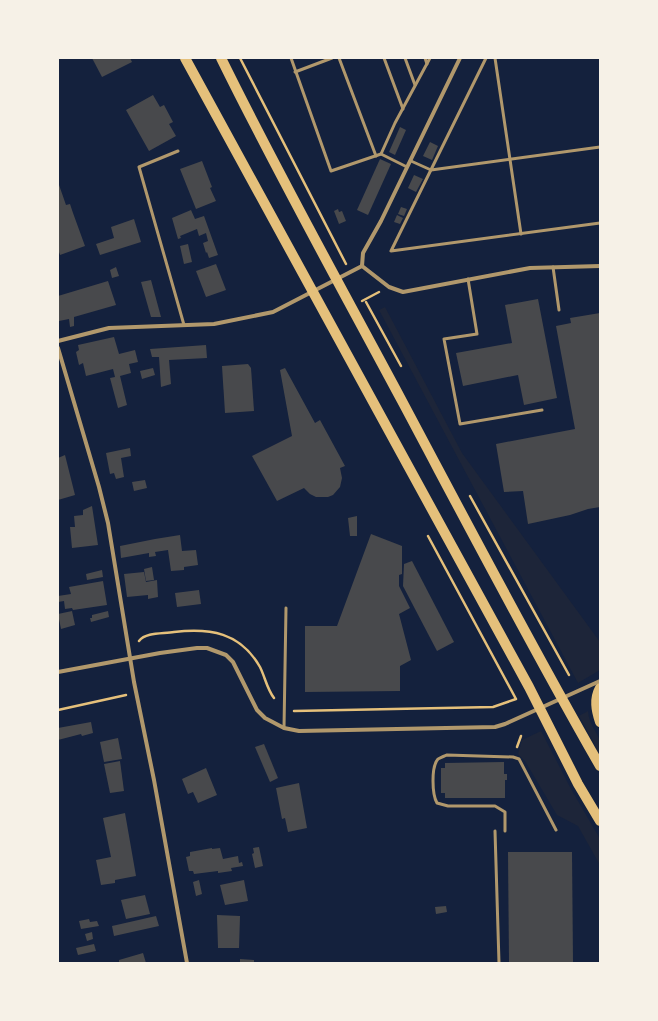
<svg xmlns="http://www.w3.org/2000/svg" width="658" height="1021" viewBox="0 0 658 1021" font-family="Lato,sans-serif">
<rect width="100%" height="100%" fill="#14213d"/>
<!-- green -->
<g fill="#1d2539">
<path d="M385 307 462 453 600 642V670L578 683 379 310Z"/>
<path d="M588 711C589 726 599 733 600 743 600 746 600 750 600 754L579 716Z"/>
<path d="M541 731 571 789 600 839V865L578 826 557 815 525 761 518 754 522 740Z"/>
</g>
<!-- building -->
<g fill="#48494c">
<path d="M92 58H130L132 62 102 77Z"/>
<path d="M153 95 160 107 164 105 173 122 169 124 176 136 149 151 126 110Z"/>
<path d="M400 127 406 130 395 155 389 152Z"/>
<path d="M430 142 438 146 432 160 423 156Z"/>
<path d="M380 159 391 164 368 215 357 210Z"/>
<path d="M202 161 212 187 210 188 216 201 196 209 180 169Z"/>
<path d="M414 175 423 179 416 192 408 188Z"/>
<path d="M58 182 66 205 70 204 73 213 85 246 60 255 58 249Z"/>
<path d="M401 207 407 209 404 216 398 214Z"/>
<path d="M338 209 339 212 342 211 346 221 339 224 334 211Z"/>
<path d="M191 210 195 219 204 216 218 255 209 258 207 252 206 253 203 243 208 241 206 233 199 236 197 229 180 236 181 238 178 239 172 218Z"/>
<path d="M397 215 403 218 400 224 394 222Z"/>
<path d="M134 219 141 242 100 255 96 244 114 238 111 227Z"/>
<path d="M188 244 192 262 184 264 180 246Z"/>
<path d="M216 264 226 290 206 297 196 271Z"/>
<path d="M116 267 119 276 112 278 110 270Z"/>
<path d="M151 280 161 317H151L141 282Z"/>
<path d="M108 281 116 305 74 317V326L70 327 69 319 59 321 58 316V296Z"/>
<path d="M538 299 557 398 524 405 518 375 463 386 456 353 512 343 505 305Z"/>
<path d="M600 313V507L588 509 570 515 528 524 523 491 504 492 496 444 575 429 556 326 571 323 570 318Z"/>
<path d="M114 337 119 354 135 350 138 362 129 364 131 373 120 376 127 405 118 408 110 378 115 377 113 369 86 376 83 363 79 365 76 352 79 350 78 345Z"/>
<path d="M206 345 207 358 169 360 171 384 161 387 159 357H152L150 349Z"/>
<path d="M248 364 251 368 254 411 225 413 222 366Z"/>
<path d="M153 368 155 375 142 379 140 371Z"/>
<path d="M285 368 315 423 320 420 345 466 340 468 342 478 340 487 333 495 328 497H316L310 494 304 488 277 501 252 456 292 436 280 370Z"/>
<path d="M130 448 131 456 121 458 124 477 116 479 114 473 110 474 106 453Z"/>
<path d="M65 455 75 495 58 500V458Z"/>
<path d="M145 480 147 488 134 491 132 482Z"/>
<path d="M92 506 98 545 72 548 70 527H75L74 516 83 515V510Z"/>
<path d="M357 516V536H350L348 518Z"/>
<path d="M371 534 402 546V574L399 575V586L410 608 399 614 411 660 400 666V691L305 692V626H337Z"/>
<path d="M180 535 182 551 196 550 198 565 184 567V570L171 571 168 550 155 552 156 556 149 557V553L121 558 120 546 155 539Z"/>
<path d="M412 561 454 642 437 651 403 586 404 564Z"/>
<path d="M152 567 154 580 146 581 144 569Z"/>
<path d="M102 570 103 577 87 580 86 574Z"/>
<path d="M144 572 146 582 157 580 158 597 148 599V595L127 597 124 574Z"/>
<path d="M103 581 107 605 73 610 72 608 65 609 64 601 58 602V596L71 594 69 587Z"/>
<path d="M199 590 201 604 177 607 175 593Z"/>
<path d="M72 611 75 625 61 629 58 614Z"/>
<path d="M108 611 109 617 91 622 90 618H92V615Z"/>
<path d="M91 722 93 733 82 736 81 734 58 740V728Z"/>
<path d="M118 738 122 759 104 762 100 742Z"/>
<path d="M264 744 278 778 270 782 255 747Z"/>
<path d="M120 761 124 791 110 793 104 764Z"/>
<path d="M504 762V774H507V780H505V798H445V793H441V768H445V763Z"/>
<path d="M206 768 217 795 198 803 193 792 188 794 182 779Z"/>
<path d="M299 783 307 828 288 832 285 818 282 819 276 788Z"/>
<path d="M125 813 136 876 115 880V883L101 885 96 860 111 857 103 818Z"/>
<path d="M259 847 263 866 255 868 252 854 254 853 253 848Z"/>
<path d="M212 848V849L220 848 223 859 238 856 239 863 242 862 243 866 231 868 232 871 218 873V871L194 874 193 871H189L186 857 190 856V852Z"/>
<path d="M508 852H572L573 963H509Z"/>
<path d="M199 880 202 894 196 896 193 882Z"/>
<path d="M244 880 248 901 225 905 220 885Z"/>
<path d="M145 895 150 914 126 919 121 900Z"/>
<path d="M446 906 447 912 436 914 435 907Z"/>
<path d="M217 915 240 916 239 948H218Z"/>
<path d="M156 916 159 926 114 936 112 926Z"/>
<path d="M89 919 90 922 97 921 99 926 81 929 79 921Z"/>
<path d="M92 932 93 939 87 941 85 934Z"/>
<path d="M94 944 96 951 78 955 76 948Z"/>
<path d="M143 953 146 963H119V960Z"/>
<path d="M240 959 254 960V963H240Z"/>
</g>
<g fill="none" stroke-linecap="round" stroke-linejoin="round">
<!-- path -->
<g stroke="#e5c07b" stroke-width="2.5">
<path d="M240 58 346 264"/>
<path d="M362 301 379 292"/>
<path d="M366 302 401 366"/>
<path d="M470 496 569 675"/>
<path d="M139 641C146 632 163 634 174 632 210 628 240 632 260 667 265 677 267 689 274 698"/>
<path d="M58 710 126 695"/>
<path d="M294 711 493 707 516 699 428 536"/>
<path d="M517 747 521 736"/>
</g>
<!-- service -->
<g stroke="#b1986c" stroke-width="3">
<path d="M291 58 331 171 381 154 407 167"/>
<path d="M339 58 376 156"/>
<path d="M384 58 403 109"/>
<path d="M405 58 415 85"/>
<path d="M425 58 427 64"/>
<path d="M486 58 391 251 600 223"/>
<path d="M495 58 521 234"/>
<path d="M295 72 332 58"/>
<path d="M178 151 139 167 184 325"/>
<path d="M381 154 395 123 430 58"/>
<path d="M411 161 431 170 600 147"/>
<path d="M553 267 559 310"/>
<path d="M468 279 477 334 444 339 460 424 542 410"/>
<path d="M284 728 286 608"/>
<path d="M495 831 499 963"/>
<path d="M505 831V812L495 806H448L437 803C432 794 431 767 438 759 440 758 444 756 447 755L513 757 519 759 556 830"/>
</g>
<!-- minor -->
<g stroke="#b1986c" stroke-width="4">
<path d="M362 266 389 287 403 292 530 268 600 266"/>
<path d="M362 266 363 253 381 221 460 58"/>
<path d="M58 341 109 328 214 324 273 312 362 266"/>
<path d="M58 348 99 487 108 523 134 682 154 780 187 963"/>
<path d="M58 672 160 653 197 648H207L226 655 233 662 257 710 265 718 284 728 299 731 495 727 505 724 600 681"/>
</g>
<!-- primary -->
<g stroke="#e5c07b" stroke-width="10">
<path d="M185 58 529 687 578 784 600 821"/>
<path d="M221 58C278 174 341 287 402 401 467 523 531 646 600 766"/>
<path d="M600 688C594 699 596 710 600 722"/>
</g>
</g>
<!-- border -->
<rect width="658" height="1021" fill="none" stroke="#f6f1e7" stroke-width="118"/>
</svg>
